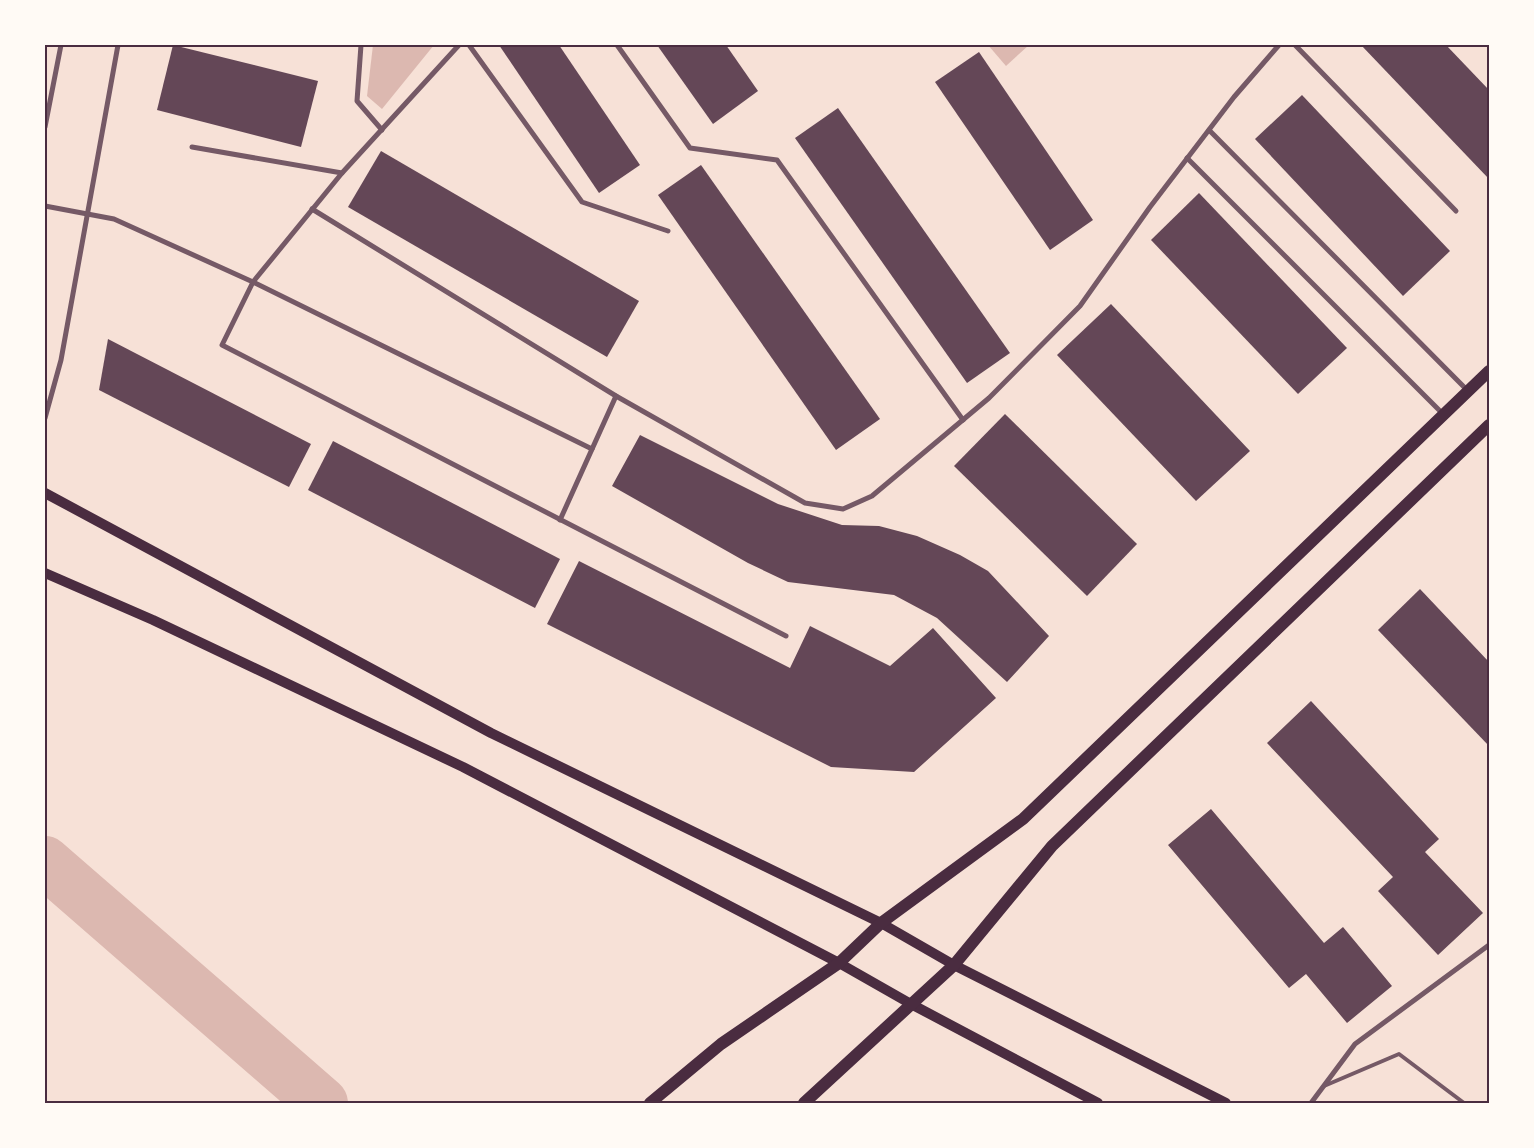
<svg xmlns="http://www.w3.org/2000/svg" width="1534" height="1148" viewBox="0 0 1534 1148" font-family="Quicksand,sans-serif">
<rect width="100%" height="100%" fill="#f7e1d7"/>
<!-- water -->
<g fill="#dcb8b0">
<path d="M373 45H434L382 109 367 96Z"/>
<path d="M988 45H1029L1006 66Z"/>
</g>
<g fill="none" stroke-linecap="round" stroke-linejoin="round">
<!-- river -->
<path stroke="#dcb8b0" stroke-width="52" d="M45 862 322 1103"/>
</g>
<!-- building -->
<g fill="#644757">
<path d="M173 45 318 81 301 147 157 110Z"/>
<path d="M499 45H559L640 165 599 193Z"/>
<path d="M657 45H726L758 91 713 124Z"/>
<path d="M1361 45H1446L1489 90V179Z"/>
<path d="M979 52 1093 220 1050 250 935 82Z"/>
<path d="M1302 95 1450 251 1403 296 1255 139Z"/>
<path d="M838 108 1010 353 967 383 795 138Z"/>
<path d="M381 151 639 301 607 357 348 207Z"/>
<path d="M701 165 880 419 836 450 658 195Z"/>
<path d="M1199 193 1347 348 1298 394 1151 240Z"/>
<path d="M1111 304 1250 451 1196 501 1057 355Z"/>
<path d="M108 339 311 444 289 487 99 390Z"/>
<path d="M1005 414 1137 544 1087 596 954 466Z"/>
<path d="M640 435 778 504 842 525 879 526 917 536 960 555 988 571 1049 636 1007 682 937 618 894 595 788 582 748 563 612 486Z"/>
<path d="M333 441 560 559 535 608 308 490Z"/>
<path d="M579 561 790 668 810 626 890 666 933 628 996 698 914 772 831 767 547 624Z"/>
<path d="M1420 589 1489 662V746L1378 630Z"/>
<path d="M1311 701 1439 839 1425 852 1483 913 1438 955 1378 891 1393 877 1267 743Z"/>
<path d="M1211 809 1324 943 1343 927 1392 986 1347 1023 1306 974 1289 988 1168 845Z"/>
</g>
<g fill="none" stroke-linecap="round" stroke-linejoin="round">
<!-- service -->
<path stroke="#755966" stroke-width="4" d="M1324 1086 1399 1054 1464 1103"/>
<!-- minor -->
<g stroke="#755966" stroke-width="5">
<path d="M361 45 357 101 382 130"/>
<path d="M459 45 342 173 253 282 222 345 786 636"/>
<path d="M469 45 582 202 668 231"/>
<path d="M617 45 690 148 777 160 963 420"/>
<path d="M1295 45 1456 211"/>
<path d="M45 127 61 45"/>
<path d="M1209 130 1468 391"/>
<path d="M192 147 342 173"/>
<path d="M1187 158 1443 414"/>
<path d="M45 206 114 219 253 282 592 449"/>
<path d="M312 209 616 396 805 503 843 509 872 496 989 398 1080 306 1150 207 1234 97 1279 45"/>
<path d="M45 418 61 360 118 45"/>
<path d="M560 520 616 396"/>
<path d="M1311 1103 1355 1044 1489 945"/>
</g>
<!-- secondary -->
<g stroke="#4a2c40" stroke-width="10">
<path d="M45 493 491 733 881 923 954 965 1226 1103"/>
<path d="M45 573 153 620 463 767 839 963 911 1004 1098 1103"/>
</g>
<!-- primary -->
<g stroke="#4a2c40" stroke-width="12">
<path d="M650 1103 721 1044 839 963 881 923 1023 819 1489 371"/>
<path d="M804 1103 954 965 1052 846 1489 425"/>
</g>
</g>
<!-- border -->
<rect width="1534" height="1148" fill="none" stroke="#fffaf5" stroke-width="92"/>
<rect x="46" y="46" width="1442" height="1056" fill="none" stroke="#4a2c40" stroke-width="2"/>
</svg>
